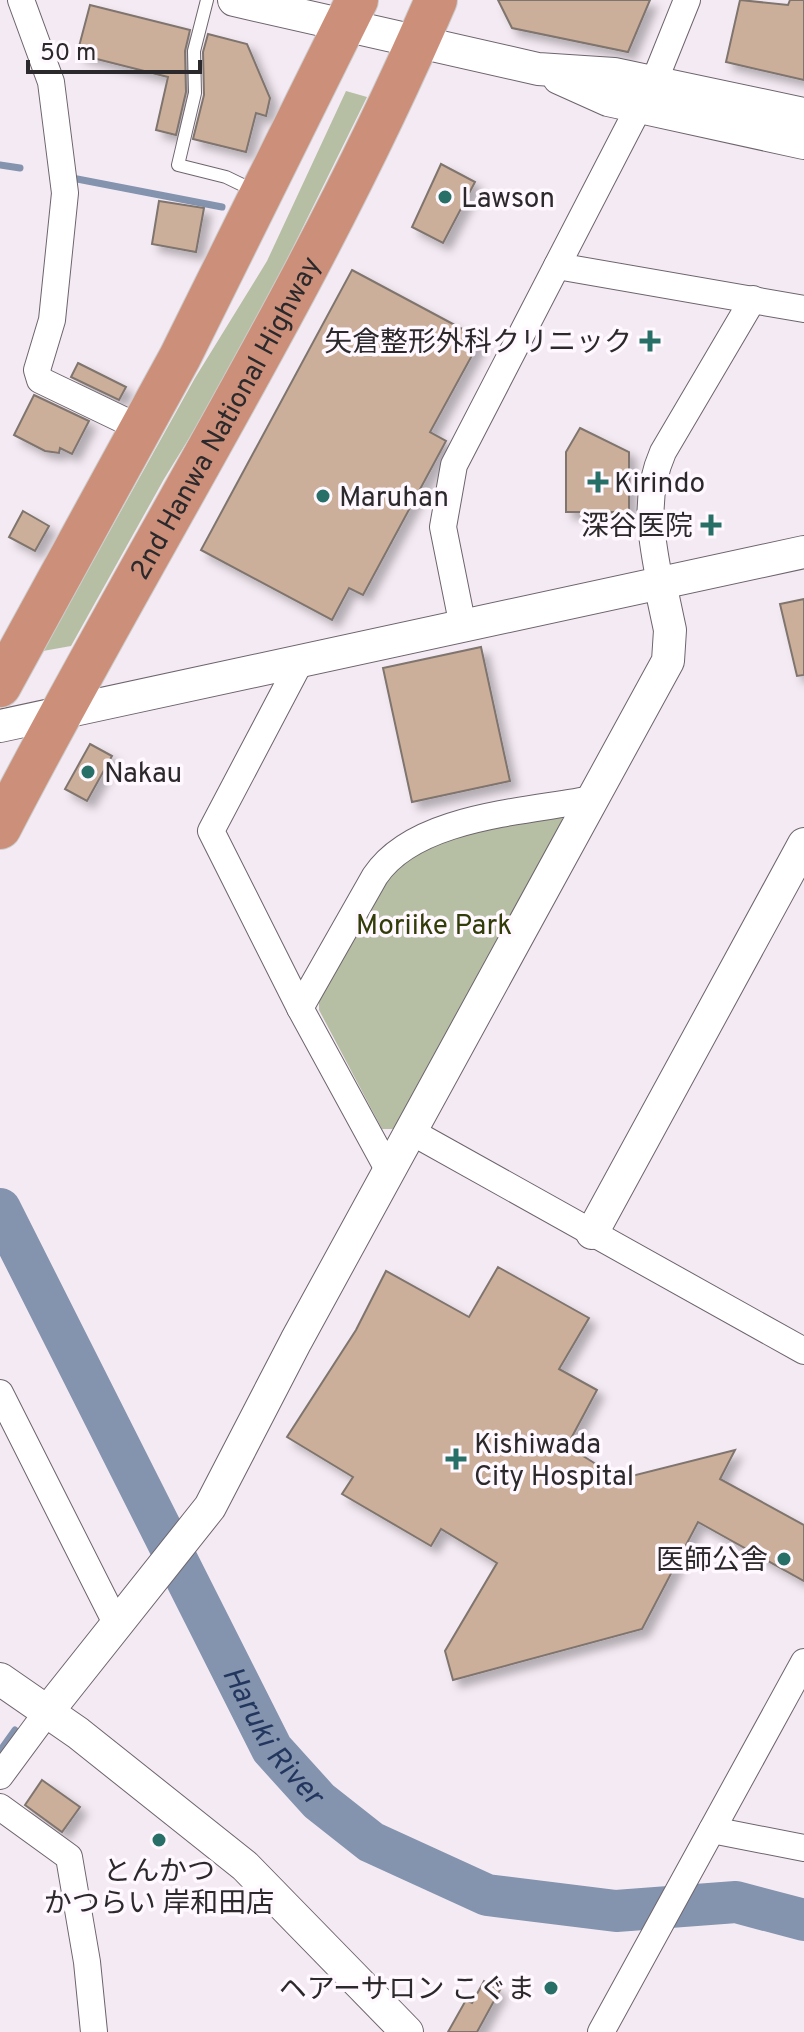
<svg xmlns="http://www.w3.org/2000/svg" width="804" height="2032" viewBox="0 0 804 2032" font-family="Overpass,'Noto Sans JP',sans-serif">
<defs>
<filter id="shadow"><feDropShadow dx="7" dy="7" stdDeviation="4" flood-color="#0004"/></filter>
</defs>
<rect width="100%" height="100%" fill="#f4eaf3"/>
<!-- green -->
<g fill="#b6bfa4">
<path d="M346 91 367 97 239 357 164 479 71 646 43 651 195 378 267 261Z"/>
<path d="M555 812 562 817 563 826 394 1129H382L319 1010V998L377 891 418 843Z"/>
</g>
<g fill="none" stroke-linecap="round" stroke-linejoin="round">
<!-- stream -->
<g stroke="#8493ae" stroke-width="7">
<path d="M0 165 20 168"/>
<path d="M72 178 222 207"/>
<path d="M0 1751 15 1730"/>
</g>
<!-- river -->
<path stroke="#8493ae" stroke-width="42" id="s1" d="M0 1209 272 1749 319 1801 371 1842 487 1895 616 1911 736 1902 804 1920"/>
</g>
<!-- building -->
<g fill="#cbaf9a" stroke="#7f756e" stroke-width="2" filter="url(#shadow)">
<path d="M498 0H650L628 52 512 28Z"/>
<path d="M740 0 788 5 790 0H804V80L726 62Z"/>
<path d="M90 5 190 30 185 51 186 92 176 135 156 130 168 77 77 54Z"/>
<path d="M208 34 247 44 270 98 266 116 256 113 246 152 193 139 204 95 203 52Z"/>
<path d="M441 164 475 182 443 243 412 227Z"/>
<path d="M159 201 204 208 196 252 152 244Z"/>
<path d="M352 270 481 339 430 432 446 441 363 595 349 588 332 620 201 550Z"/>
<path d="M78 363 126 387 119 400 71 377Z"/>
<path d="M34 395 89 421 72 454 60 448 59 453 45 451 14 435Z"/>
<path d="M580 428 629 452V512H566V452Z"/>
<path d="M23 511 49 526 35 551 9 537Z"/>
<path d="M804 599V675L797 676 780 604Z"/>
<path d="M481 647 510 781 412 802 383 668Z"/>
<path d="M90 744 112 756 87 801 65 789Z"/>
<path d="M498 1267 589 1318 559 1369 597 1390 567 1446 620 1479 735 1450 720 1479 804 1525V1581L698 1522 642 1629 453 1680 445 1651 497 1563 441 1529 431 1546 342 1494 353 1477 287 1437 356 1330 386 1271 469 1317Z"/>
<path d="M42 1780 80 1807 62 1832 25 1805Z"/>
<path d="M484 1981 500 1990 477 2032H448L466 2000 472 2003Z"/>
</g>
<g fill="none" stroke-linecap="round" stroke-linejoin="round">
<defs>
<path id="service" d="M207 0 194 51 195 93 178 165 226 177 255 191"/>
<g id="minor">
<path d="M21 0 51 82 65 193 52 320 37 370 40 380 142 429"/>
<path d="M654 82 687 0"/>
<path d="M557 266 804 309"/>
<path d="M660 583C651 536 643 498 663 452L753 299"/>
<path d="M463 627 443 527 454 465 639 107"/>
<path d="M300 662 211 831 300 1008 389 1171"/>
<path d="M300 1008 375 876C415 816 525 812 592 799"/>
<path d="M410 1131 804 1351"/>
<path d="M0 1393 117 1625"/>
<path d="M0 1776 48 1711"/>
<path d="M0 1807 69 1857 87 1962 94 2032"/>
<path d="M712 1830 804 1848"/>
<path d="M601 2032 804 1662"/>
</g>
<g id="tertiary">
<path d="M234 0 538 69 614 74 804 114"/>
<path d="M559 78 608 100 804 143"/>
<path d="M0 726 804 552"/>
<path d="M592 1233 804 844"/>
<path d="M0 1679 78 1733 245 1866 407 2032"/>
<path d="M48 1711 210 1507 296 1341 668 661 670 630 660 583"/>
</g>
<g id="trunk">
<path d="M0 686 180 357 357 0"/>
<path id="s2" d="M0 828C143 551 313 287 436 0"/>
</g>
</defs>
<!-- service casing -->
<use href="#service" stroke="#6d646c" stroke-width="14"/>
<!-- minor casing -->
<use href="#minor" stroke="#6d646c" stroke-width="28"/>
<!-- tertiary casing -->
<use href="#tertiary" stroke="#6d646c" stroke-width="34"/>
<!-- trunk casing -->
<use href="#trunk" stroke="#ccc" stroke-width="44"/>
<!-- service -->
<use href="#service" stroke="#fff" stroke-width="12"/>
<!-- minor -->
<use href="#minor" stroke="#fff" stroke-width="26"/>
<!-- tertiary -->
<use href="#tertiary" stroke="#fff" stroke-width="32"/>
<!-- trunk -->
<use href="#trunk" stroke="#cc907a" stroke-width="42"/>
</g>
<!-- markers -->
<g fill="#287067" stroke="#fff8fe" stroke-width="3">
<circle cx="445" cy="197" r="8"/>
<path d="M646 329h8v8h8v8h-8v8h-8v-8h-8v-8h8z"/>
<path d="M594 470h8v8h8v8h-8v8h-8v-8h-8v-8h8z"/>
<circle cx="323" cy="496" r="8"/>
<path d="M707 513h8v8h8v8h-8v8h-8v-8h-8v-8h8z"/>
<circle cx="88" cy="772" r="8"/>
<path d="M452 1447h8v8h8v8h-8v8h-8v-8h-8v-8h8z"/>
<circle cx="784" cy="1559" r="8"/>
<circle cx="159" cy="1840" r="8"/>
<circle cx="551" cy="1988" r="8"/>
</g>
<g text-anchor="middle" stroke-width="7" stroke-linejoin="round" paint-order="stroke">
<!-- poi labels -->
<g font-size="28" fill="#2c292c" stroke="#fff8fe" text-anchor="start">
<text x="461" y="207">Lawson</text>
<text x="632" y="351" text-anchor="end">矢倉整形外科クリニック</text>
<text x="614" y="492">Kirindo</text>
<text x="339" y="506">Maruhan</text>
<text x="693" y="535" text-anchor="end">深谷医院</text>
<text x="104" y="782">Nakau</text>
<text x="474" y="1453">Kishiwada<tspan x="474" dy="32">City Hospital</tspan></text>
<text x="768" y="1569" text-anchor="end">医師公舎</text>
<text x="159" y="1880" text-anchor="middle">とんかつ<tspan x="159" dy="32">かつらい 岸和田店</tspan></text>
<text x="535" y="1998" text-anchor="end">ヘアーサロン こぐま</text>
</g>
<!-- street labels -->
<g font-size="28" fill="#2c292c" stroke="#fff8fe">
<text dy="10" stroke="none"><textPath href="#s2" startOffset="468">2nd Hanwa National Highway</textPath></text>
</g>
<!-- park labels -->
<g font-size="28" fill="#313c08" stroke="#fff8fe">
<text x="434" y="934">Moriike Park</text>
</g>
<!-- water labels -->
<g font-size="30" font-style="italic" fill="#23375e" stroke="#fff8fe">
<text dy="10" stroke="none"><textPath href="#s1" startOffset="594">Haruki River</textPath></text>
</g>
</g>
<!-- scale -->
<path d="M28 60v12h172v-12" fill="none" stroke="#2c292c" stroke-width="4"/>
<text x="40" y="60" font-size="24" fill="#2c292c" stroke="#fff8fe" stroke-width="6" paint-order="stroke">50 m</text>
</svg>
